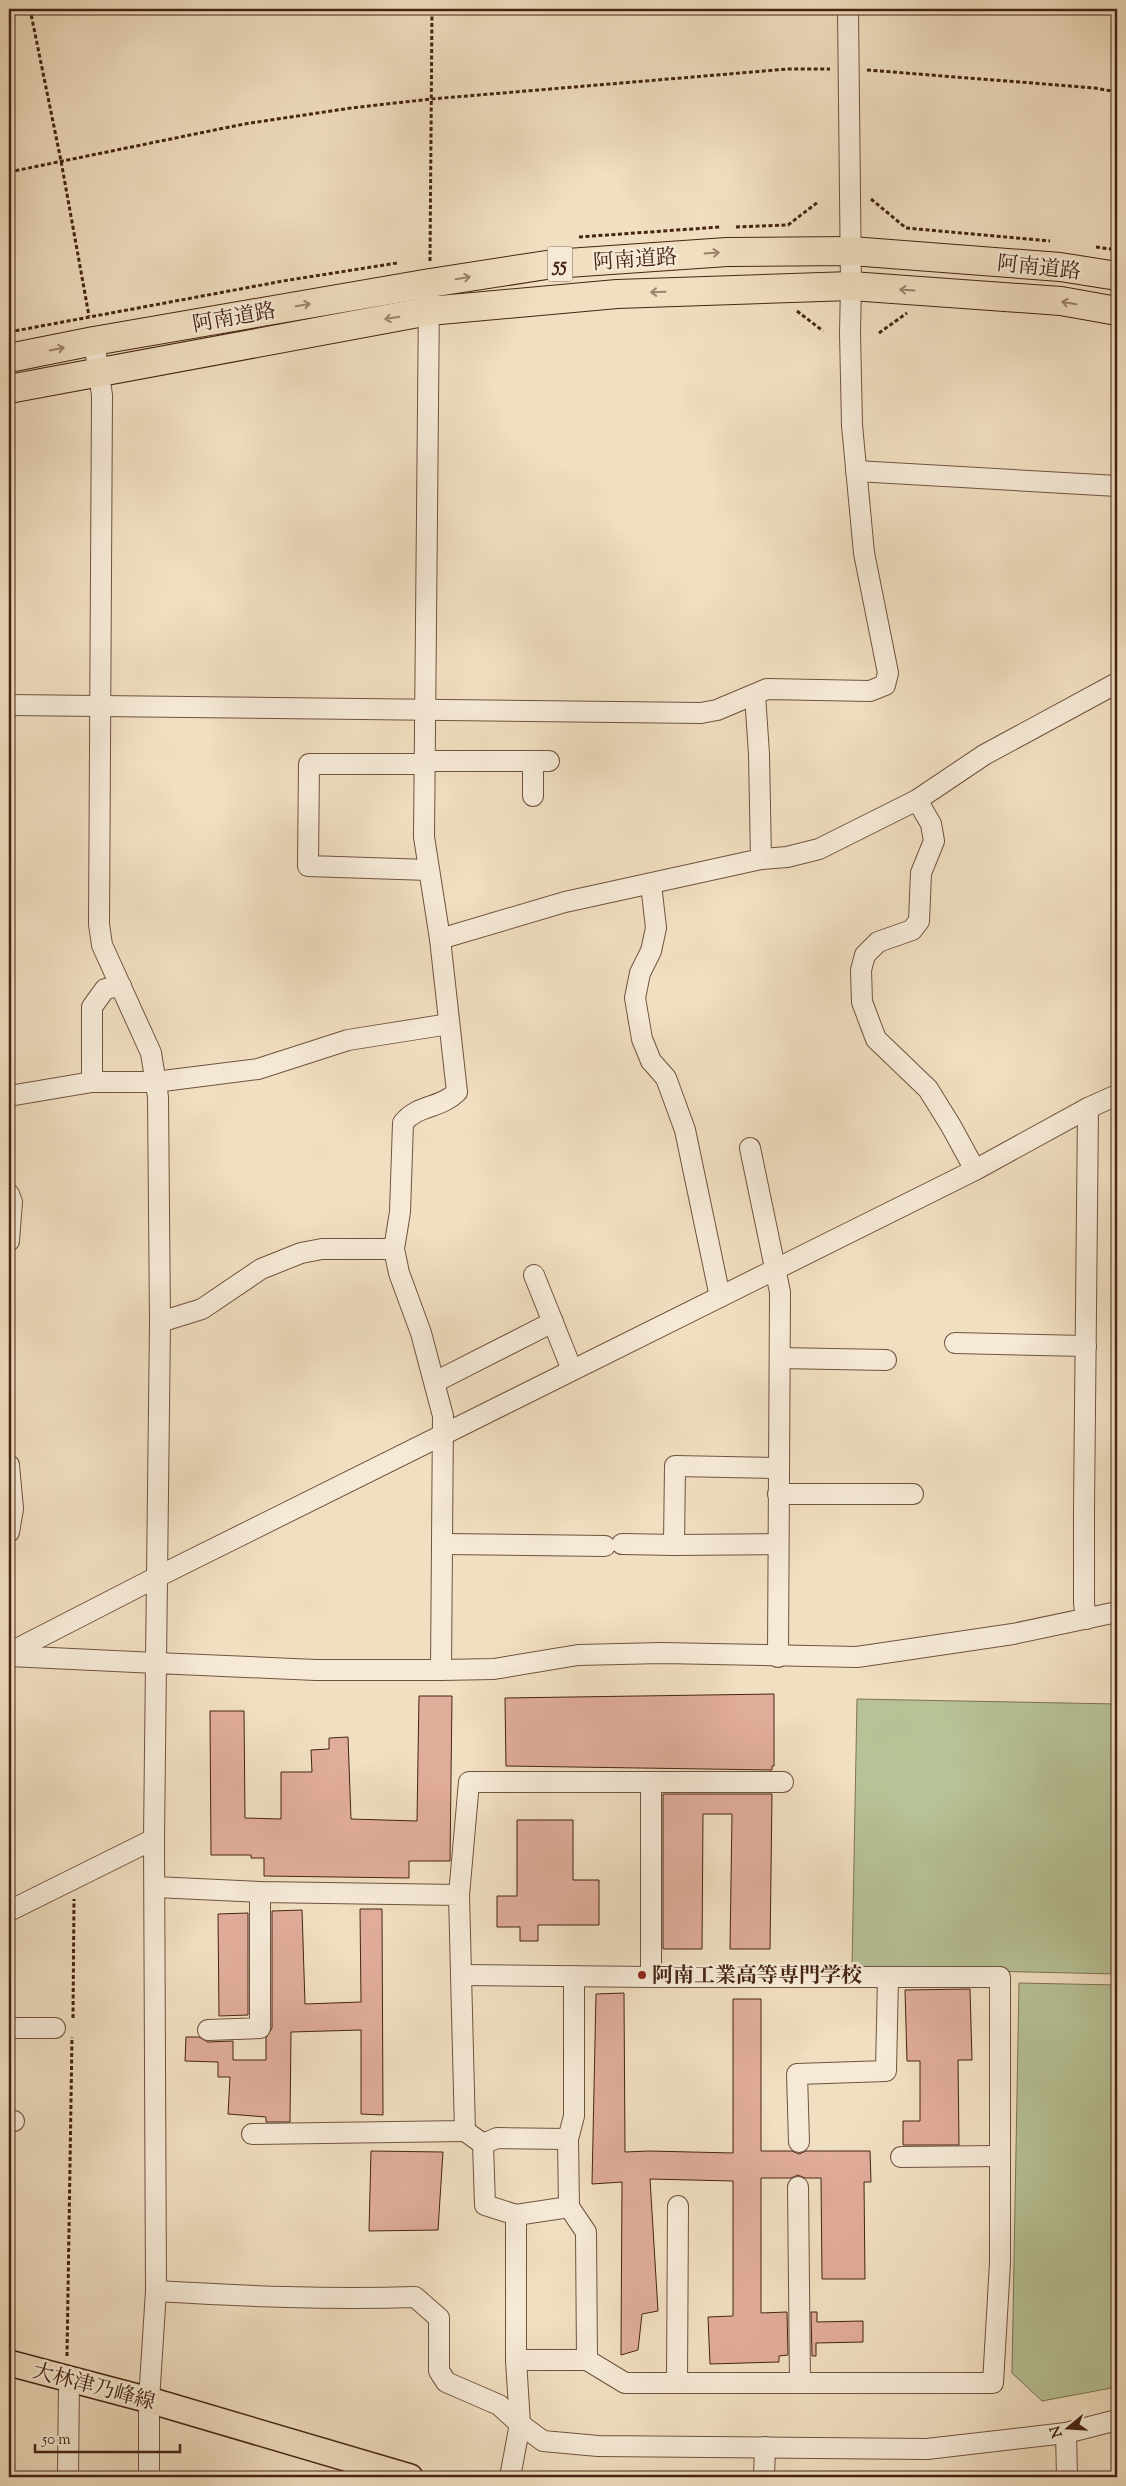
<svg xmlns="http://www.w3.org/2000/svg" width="1126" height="2486" viewBox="0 0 1126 2486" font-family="'Sorts Mill Goudy','Noto Serif JP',serif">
<rect width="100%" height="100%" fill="#f1dfc1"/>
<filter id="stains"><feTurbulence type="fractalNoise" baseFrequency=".004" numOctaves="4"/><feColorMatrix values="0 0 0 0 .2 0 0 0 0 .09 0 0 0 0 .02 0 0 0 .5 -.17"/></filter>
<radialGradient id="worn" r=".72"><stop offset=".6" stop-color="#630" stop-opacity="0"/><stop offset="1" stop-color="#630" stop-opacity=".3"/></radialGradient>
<!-- green -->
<g fill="#b7c296" stroke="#7e7355">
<path d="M857 1699 1117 1704V1974L852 1968Z"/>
<path d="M1019 1983 1117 1985V2387L1042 2401 1012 2373Z"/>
</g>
<!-- building -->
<g fill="#e1ad9b" stroke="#452414">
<path d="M774 1694V1766H772V1770L506 1766 505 1698Z"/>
<path d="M419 1696H452L450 1861H409V1878L264 1876V1858H251V1855H211L210 1711H244L245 1818 281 1819V1772H312L311 1750 329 1749V1738L348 1737 351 1819 417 1821Z"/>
<path d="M663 1794H772L770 1949H730L732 1814H703L702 1949H663Z"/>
<path d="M517 1820H573V1880H599V1925H538V1941H520V1927H497V1896H517Z"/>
<path d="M360 1909H382L383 2115 361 2114V2030L291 2032 290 2122H266V2117L228 2114 230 2077H218V2062L185 2061 186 2037H199L208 2042 233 2041V2060H266V2038L272 2028V1911L302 1910 305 2004 361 2002Z"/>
<path d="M248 1913V2015L219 2016 218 1914Z"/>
<path d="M970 1989 972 2060H958L959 2145H903V2121H920V2061H907L905 1990Z"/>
<path d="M624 1993 625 2152 649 2151 733 2153V1999H761V2151H792L799 2154 806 2151H870L871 2182H864L865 2279H822L821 2178H805L798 2175 791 2178H761V2313L787 2312 788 2355 779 2356V2362L710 2364 708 2317 733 2316V2181L650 2179 658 2311 642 2314 638 2350 621 2355 622 2182 592 2184 596 1994Z"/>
<path d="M371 2151 443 2152 438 2230 369 2231Z"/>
<path d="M811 2312H817V2322L863 2321V2342L816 2343V2356H812Z"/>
</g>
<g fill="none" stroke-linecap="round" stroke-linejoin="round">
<defs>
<g id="minor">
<path d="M429 298 424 837 440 939 457 1092C440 1109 418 1104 403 1123L400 1212 394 1249 399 1273 421 1333 443 1416 441 1670"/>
<path d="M856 471 1117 486"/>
<path d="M755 695 759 754 761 859"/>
<path d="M9 705 701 713 717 710 767 689 870 691 885 685 888 673 864 553 852 425 850 333 851 286 848 9"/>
<path d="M425 761H549"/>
<path d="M424 764H309L308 866 429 870"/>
<path d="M533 796V761"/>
<path d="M917 800 931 824 934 841 921 873 919 921 912 930 878 942 865 955 861 970 862 1002 876 1039 928 1089 951 1126 975 1170"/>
<path d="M651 884 656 928 651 951 640 973 635 998 642 1039 651 1061 666 1078 685 1130 720 1297"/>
<path d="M440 939 565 902 761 859 787 857 819 849 917 800 984 755 1117 683"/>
<path d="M92 1082V1007L105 989 121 986"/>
<path d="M9 1096 92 1082H155L258 1069 348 1040 449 1024"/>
<path d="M750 1148 780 1292 778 1657"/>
<path d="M9 1194 12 1202 9 1241"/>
<path d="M534 1275 572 1370"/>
<path d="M160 1322 202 1309 261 1269 301 1253 322 1249H394"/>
<path d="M955 1343 1086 1346"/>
<path d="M780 1358 886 1360"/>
<path d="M435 1382 553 1322"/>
<path d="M9 1465 13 1509 9 1532"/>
<path d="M778 1494H913"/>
<path d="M444 1544 605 1546"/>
<path d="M622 1544 674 1545 675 1466 778 1468"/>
<path d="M674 1545 778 1544"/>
<path d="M1086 1619 1084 1603V1509L1088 1108"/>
<path d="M9 1653 157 1577 975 1170 1088 1108 1117 1095"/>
<path d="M9 1656 156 1663 160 1322 158 1097 151 1053 102 945 99 924 102 395 94 341"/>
<path d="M155 1887 260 1892 459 1895 465 2131 252 2134"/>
<path d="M459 1895 469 1782H783"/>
<path d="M9 1911 154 1839"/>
<path d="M461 1975 651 1977V1782"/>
<path d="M9 2028H55"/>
<path d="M208 2030 260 2028V1892"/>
<path d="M9 2121H14"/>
<path d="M465 2131 483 2144 485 2205 516 2215V2360L520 2424 510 2477"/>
<path d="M568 2139 574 2116V1976"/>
<path d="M799 2142 797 2074 886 2071 888 1977"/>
<path d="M483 2144 497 2138 568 2139 569 2207 516 2215"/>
<path d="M901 2157 1000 2156"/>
<path d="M798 2187 800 2382"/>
<path d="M569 2207 586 2232 587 2360"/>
<path d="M156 2291C243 2296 329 2300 415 2297L439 2318V2371L446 2382 499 2405 520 2424 543 2441 598 2446 927 2449 1066 2433 1117 2420"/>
<path d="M516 2360H587L625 2383H993L1000 2263V1977H651"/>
<path d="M677 2383 678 2206"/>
<path d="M1066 2433 1067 2477"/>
<path d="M68 2477 69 2380"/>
<path d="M149 2477V2400L156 2291 154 1839 156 1663 316 1670H441L494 1669 578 1655 662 1653 857 1657 1013 1634 1117 1612"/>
<path d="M764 2477 765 2447"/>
</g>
<path id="major" d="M9 2363 149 2400 410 2477"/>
<g id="highway">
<path d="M9 358 94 341 430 283 553 264 727 252 851 251 1060 267 1117 276"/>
<path d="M9 389 429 311 617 294 851 286 1061 301 1117 311"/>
</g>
</defs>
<!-- minor casing -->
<use href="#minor" stroke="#70533f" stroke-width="22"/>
<!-- major casing -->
<use href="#major" stroke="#452414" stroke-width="28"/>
<!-- highway casing -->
<use href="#highway" stroke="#452414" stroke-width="30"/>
<!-- path -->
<g stroke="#452414" stroke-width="3" stroke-dasharray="4 2.5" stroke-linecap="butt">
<path d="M30 9 61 161 89 316"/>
<path d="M867 70 1095 88 1117 92"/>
<path d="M9 172 244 124 351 108 431 99 788 69H830"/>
<path d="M871 199 906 228 1050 241"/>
<path d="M736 227 788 225 818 202"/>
<path d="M579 237 720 227"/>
<path d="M1096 247 1117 250"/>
<path d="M430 261 432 9"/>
<path d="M797 311 823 331"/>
<path d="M9 332 283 281 397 263"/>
<path d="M879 333 907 313"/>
<path d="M73 2018 74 1899"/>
<path d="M67 2356 72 2037"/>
</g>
<!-- minor -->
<use href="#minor" stroke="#f6ead7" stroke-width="20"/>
<!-- major -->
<use href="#major" stroke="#f1dfc1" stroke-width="25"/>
<!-- highway -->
<use href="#highway" stroke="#f1dfc1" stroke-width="28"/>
</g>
<!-- one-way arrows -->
<defs><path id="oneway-shaft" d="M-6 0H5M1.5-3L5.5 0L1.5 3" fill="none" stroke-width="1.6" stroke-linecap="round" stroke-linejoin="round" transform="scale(1.25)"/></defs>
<g stroke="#9b826a">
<use href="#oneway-shaft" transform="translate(712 253) rotate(-4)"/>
<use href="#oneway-shaft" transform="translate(463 278) rotate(-9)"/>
<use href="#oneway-shaft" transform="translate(907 290) rotate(-176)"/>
<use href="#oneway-shaft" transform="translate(658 292) rotate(178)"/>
<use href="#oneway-shaft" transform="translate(1069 303) rotate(-170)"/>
<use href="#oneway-shaft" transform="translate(303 305) rotate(-10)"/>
<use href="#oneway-shaft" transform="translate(392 318) rotate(170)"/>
<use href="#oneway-shaft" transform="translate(57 349) rotate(-11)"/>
</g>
<!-- markers -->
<circle fill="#8f2418" stroke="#f6ead7" stroke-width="2" cx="642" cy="1975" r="5"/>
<g text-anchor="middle" stroke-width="5" stroke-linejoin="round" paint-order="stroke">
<!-- shield labels -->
<rect fill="#f6ead7" stroke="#7a5f4e" stroke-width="1" x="547.5" y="246.5" width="25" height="35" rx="4"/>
<g font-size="20" font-weight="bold" fill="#452414">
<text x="560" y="271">55</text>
</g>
<!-- street labels -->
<g font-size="21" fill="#452414" stroke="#f6ead7">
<text transform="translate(635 259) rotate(-4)" y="7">阿南道路</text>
<text transform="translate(1039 267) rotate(6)" y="7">阿南道路</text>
<text transform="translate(234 317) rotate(-10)" y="7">阿南道路</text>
<text transform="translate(94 2386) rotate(15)" y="7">大林津乃峰線</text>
</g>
<!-- poi labels -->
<g font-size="21" font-weight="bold" fill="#452414" stroke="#f6ead7" text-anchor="start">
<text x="652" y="1982">阿南工業高等専門学校</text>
</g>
</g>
<!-- margin -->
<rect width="1126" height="2486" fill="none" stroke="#f1dfc1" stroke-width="30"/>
<rect x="10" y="10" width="1106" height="2466" fill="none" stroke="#452414" stroke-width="2.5"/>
<rect x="15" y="15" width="1096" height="2456" fill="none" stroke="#452414"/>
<!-- north arrow -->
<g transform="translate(1068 2428) rotate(252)" stroke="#f6ead7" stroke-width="4" paint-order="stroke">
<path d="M0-4L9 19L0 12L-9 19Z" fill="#452414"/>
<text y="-8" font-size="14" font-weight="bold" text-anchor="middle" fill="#452414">N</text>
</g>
<!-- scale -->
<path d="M35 2444v8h145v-8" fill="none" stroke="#452414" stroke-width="2.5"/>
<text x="42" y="2444" font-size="15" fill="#452414" stroke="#f6ead7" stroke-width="4" paint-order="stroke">50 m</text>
<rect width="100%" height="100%" filter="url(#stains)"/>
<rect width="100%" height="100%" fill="url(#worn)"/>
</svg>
